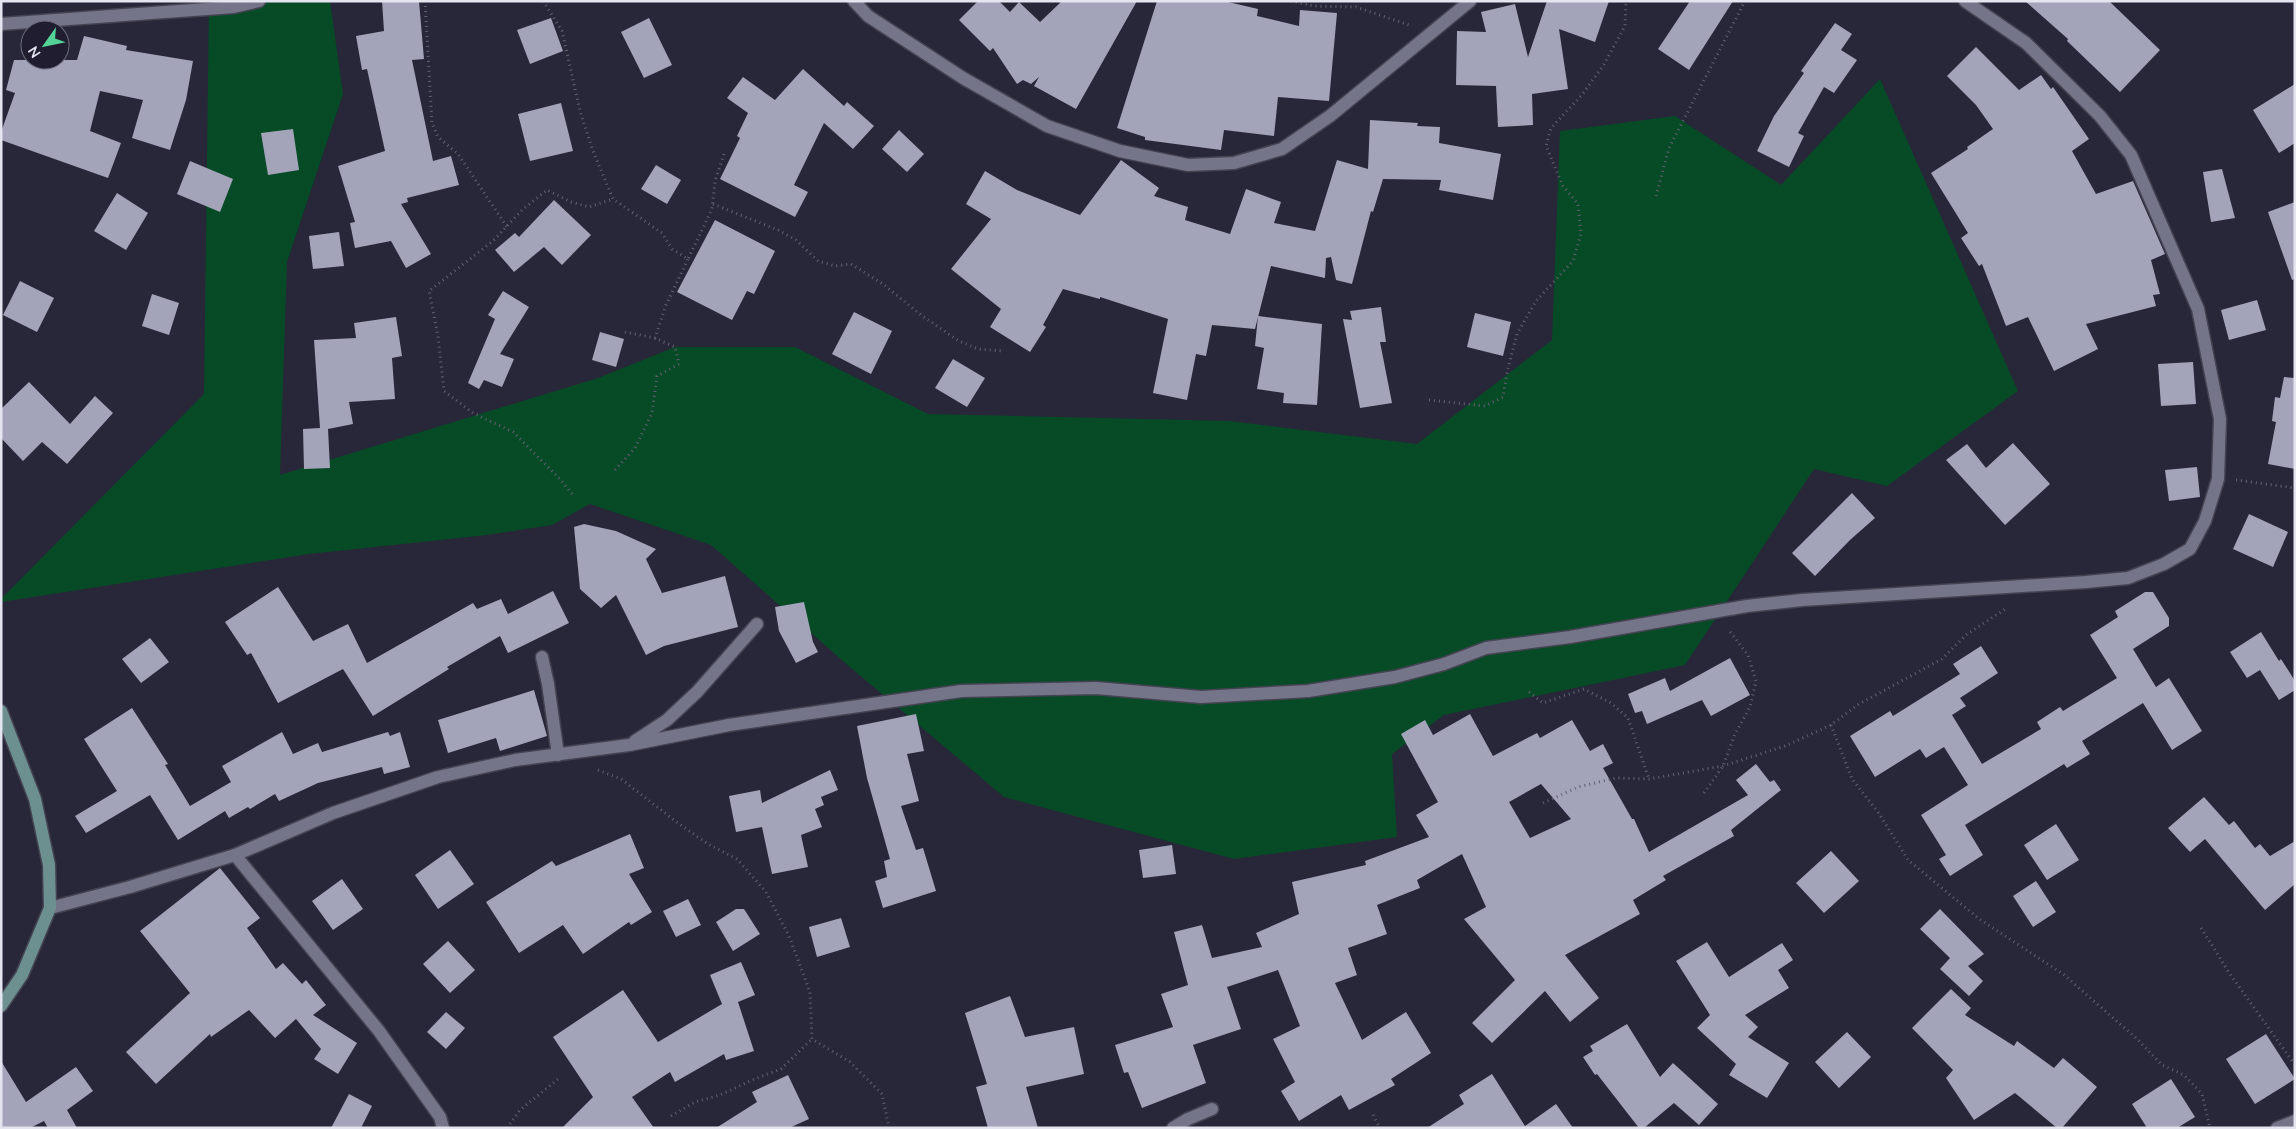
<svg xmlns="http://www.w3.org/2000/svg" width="2296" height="1129" viewBox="0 0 2296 1129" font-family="'Nunito Sans',sans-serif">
<rect width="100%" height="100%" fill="#282739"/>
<!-- green -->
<path fill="#074a26" d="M209 1H330L343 94 287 262 280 475 598 378 675 347H795L928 414 1230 421 1417 444 1552 340 1560 131 1675 116 1781 185 1880 79 2018 391 1887 486 1814 469 1685 665 1444 715 1392 754 1397 837 1234 859 1004 797 844 662 711 545 590 504 552 525 487 535 309 554 1 602V599L204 394Z"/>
<!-- building -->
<g fill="#a3a3b9" fill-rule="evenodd">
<path d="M382 1H419L424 59 412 60 433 161 451 156 459 185 407 198 408 202 401 204 431 254 406 268 391 241 355 248 350 223 355 222 338 166 385 151 367 69 362 70 356 36 384 31Z"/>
<path d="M978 1H999L1010 12 1019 2 1040 22 1062 1H1137L1076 109 1034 86 1039 77 1031 84 1023 80 1017 84 993 48 990 51 959 20Z"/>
<path d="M1157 1H1224L1258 9 1257 16 1299 26 1300 10 1337 13 1329 101 1278 97 1274 136 1224 130 1221 150 1145 140V137L1117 128Z"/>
<path d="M1547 1H1609L1595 42 1559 29 1568 89 1532 94 1533 125 1498 127 1496 86 1456 85 1457 31 1486 32 1481 12 1515 4 1528 57Z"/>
<path d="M1690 1H1733L1689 70 1658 49Z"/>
<path d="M2025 1H2109L2160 50 2120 92 2067 41 2068 39Z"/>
<path d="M551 18 563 51 530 64 517 30Z"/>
<path d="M649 18 672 65 644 78 621 32Z"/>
<path d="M1835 23 1852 34 1841 50 1857 60 1834 93 1824 87 1798 133 1804 136 1789 167 1757 151 1774 116 1804 73 1801 71Z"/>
<path d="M84 36 127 46 126 50 193 61 186 100 170 150 132 138 143 100 100 91 90 131 121 143 108 178 1 140V132L15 93 6 90 14 60H77Z"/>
<path d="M1976 47 2019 90 2041 75 2051 89 2053 87 2089 139 2072 151 2096 194 2133 181 2165 254 2151 260 2160 294 2153 295 2156 306 2086 324 2098 349 2054 371 2028 317 2006 326 1982 264 1979 266 1961 238 1968 233 1931 173 1968 149 1967 147 1993 129 1976 105 1947 76Z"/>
<path d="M803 69 844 106 847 102 874 126 853 149 824 123 794 185 808 192 795 217 720 179 740 138 737 136 748 113 727 98 743 77 775 100Z"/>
<path d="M2295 84V143L2279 153 2253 110Z"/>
<path d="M561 103 573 151 530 161 518 114Z"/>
<path d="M1370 120 1418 123 1417 126 1440 127 1439 143 1501 154 1493 200 1439 190 1441 180 1383 179 1373 212 1371 211 1352 284 1336 280 1331 257 1326 258 1325 278 1271 266 1255 329 1212 325 1206 356 1196 354 1187 400 1153 393 1168 319 1100 297V299L1063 289 1043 325 1046 327 1030 352 990 327 1001 309 951 269 991 219 966 204 985 171 1017 190 1080 215 1121 160 1159 188 1154 196 1188 207 1185 220 1230 234 1246 189 1281 202 1274 223 1315 231 1337 160 1368 169Z"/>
<path d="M293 129 299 170 268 175 261 133Z"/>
<path d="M899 130 924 154 907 172 882 149Z"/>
<path d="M190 161 233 179 220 212 177 194Z"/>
<path d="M656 165 681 180 667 204 641 189Z"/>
<path d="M2222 169 2235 218 2211 222 2203 172Z"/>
<path d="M117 193 148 213 126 250 94 231Z"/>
<path d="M554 200 591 235 562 265 544 247 514 272 495 250 515 233 519 237Z"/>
<path d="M2295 202V279L2292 280 2268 212Z"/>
<path d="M715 220 775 251 754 294 747 291 732 320 677 292Z"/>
<path d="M339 232 344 266 313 269 309 236Z"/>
<path d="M20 281 54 298 37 332 3 315Z"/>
<path d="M503 291 529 307 500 354 514 359 502 387 484 380 479 389 468 383 495 319 488 315Z"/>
<path d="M152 294 179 303 169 335 142 326Z"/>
<path d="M2257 300 2266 330 2229 340 2221 310Z"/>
<path d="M1381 307 1386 342H1380L1392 403 1360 408 1343 319 1352 320 1350 311Z"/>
<path d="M854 312 892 331 871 374 832 354Z"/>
<path d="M1475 313 1511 322 1503 356 1467 347Z"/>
<path d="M1258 316 1322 324 1317 405 1283 403 1284 393 1257 389 1264 348 1255 346Z"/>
<path d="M396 317 402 356 392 358 395 399 349 402 353 424 328 429 330 468 304 469 303 429 320 428 314 340 356 338 354 323Z"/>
<path d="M600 332 624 339 616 367 592 360Z"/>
<path d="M953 359 985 378 967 407 935 388Z"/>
<path d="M2193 362 2196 404 2161 406 2158 364Z"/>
<path d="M2284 377 2295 378V469L2268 464 2276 422 2272 421 2275 397 2280 398Z"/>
<path d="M29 382 70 424 95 396 113 413 67 464 42 442 23 461 1 438V409Z"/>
<path d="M2013 443 2050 484 2005 525 1946 460 1967 444 1986 468Z"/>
<path d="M2197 467 2200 497 2169 501 2165 470Z"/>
<path d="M1852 493 1875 518 1850 540 1815 576 1792 553Z"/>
<path d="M2249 514 2288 532 2273 567 2233 549Z"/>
<path d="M584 524 616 531 656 549 646 559 662 593 725 576 738 627 664 646 646 655 616 595 601 608 580 589 574 527Z"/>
<path d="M278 587 313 641 348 624 367 663 473 603 477 609 501 599 508 614 553 591 569 623 508 653 500 636 447 667 449 669 373 716 343 669 278 703 251 653 247 655 225 622Z"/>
<path d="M2145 592H2153L2169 618V626L2133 649 2156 687 2169 678 2202 731 2172 750 2143 703 2082 741 2090 754 2067 768 2064 764 1965 825 1983 855 1950 876 1939 859 1946 855 1921 815 1968 785 1944 747 1926 758 1920 749 1875 777 1850 736 1890 711 1893 716 1960 674 1953 664 1981 646 1998 673 1960 698 1966 706 1952 715 1982 764 2041 729 2037 722 2060 707 2063 711 2117 678 2090 635 2118 617 2115 611Z"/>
<path d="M804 602 813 642 818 652 796 663 779 631 775 607Z"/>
<path d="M2261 632 2279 661 2281 659 2295 681V690L2279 700 2260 670 2247 678 2230 652Z"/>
<path d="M150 638 169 662 141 683 122 659Z"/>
<path d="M1730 658 1750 695 1711 716 1702 700 1647 724 1642 711 1635 713 1628 694 1665 678 1670 691Z"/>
<path d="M534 690 547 736 500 751 496 738 448 753 438 720Z"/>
<path d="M132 708 168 764 165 765 190 806 231 782 222 766 282 732 293 754 318 743 322 752 388 732 390 736 400 732 410 767 384 774 382 767 318 783 279 801 275 794 250 809 248 807 229 818 225 811 178 840 150 795 86 833 75 816 117 791 84 739Z"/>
<path d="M916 714 924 751 907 754 919 801 901 806 916 850 923 848 936 891 883 908 875 881 887 877 884 861 890 859 867 778 857 726Z"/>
<path d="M1470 714 1493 756 1537 733 1540 738 1572 720 1590 751 1603 744 1613 763 1603 768 1632 819H1634L1649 852 1748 795 1736 780 1756 764 1770 782 1774 780 1781 790 1731 830 1734 836 1663 876 1666 880 1633 900 1640 914 1565 955 1599 998 1570 1022 1545 991 1492 1043 1472 1023 1515 980 1464 919 1486 907 1462 854 1417 880 1420 888 1377 905 1387 934 1348 948 1357 975 1335 983 1362 1040 1406 1012 1431 1053 1391 1079 1395 1085 1349 1110 1341 1095 1299 1121 1281 1091 1295 1082 1273 1039 1300 1026 1278 970 1227 987 1241 1029 1193 1045 1206 1083 1142 1108 1128 1072 1124 1073 1115 1045 1173 1027 1161 994 1188 985 1174 932 1202 925 1212 958 1262 947 1256 933 1299 914 1292 882 1366 865 1365 861 1429 837 1416 815 1438 802 1401 734 1425 720 1433 735ZM1541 784 1571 819 1530 838 1509 802Z"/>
<path d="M830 770 838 790 821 797 824 805 815 809 822 827 801 835 808 867 772 874 762 827 736 832 729 796 760 790 762 803Z"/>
<path d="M2204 797 2229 825 2234 821 2255 848 2260 844 2270 856 2295 841V884L2265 910 2205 839 2190 852 2168 828Z"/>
<path d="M2056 824 2079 860 2047 880 2024 845Z"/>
<path d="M630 834 644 868 629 874 652 912 631 925 629 922 583 954 563 925 519 953 486 902 552 861 556 866Z"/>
<path d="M1172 845 1176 874 1143 878 1139 850Z"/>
<path d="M450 850 474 884 438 909 415 875Z"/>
<path d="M1831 851 1859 881 1824 913 1796 883Z"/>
<path d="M220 868 260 918 247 928 276 969 283 963 302 984 306 980 326 1005 313 1015 357 1043 338 1074 314 1059 321 1049 296 1019 275 1038 249 1010 211 1037 210 1034 156 1084 126 1052 190 993 140 931Z"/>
<path d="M342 879 363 909 333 930 312 901Z"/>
<path d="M2036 881 2056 912 2033 927 2013 896Z"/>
<path d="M688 899 701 925 676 937 663 911Z"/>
<path d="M736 909H744L760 934 733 951 716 922Z"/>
<path d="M1940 909 1984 954 1968 966 1983 981 1969 996 1940 969 1950 958 1920 929Z"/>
<path d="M841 918 850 947 817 957 809 927Z"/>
<path d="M448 941 475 970 450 993 423 964Z"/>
<path d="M1707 942 1729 977 1782 943 1793 960 1778 970 1789 988 1745 1015 1758 1027 1748 1037 1789 1063 1767 1098 1729 1075 1736 1064 1697 1028 1710 1015 1676 961Z"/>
<path d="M741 962 755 995 738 1002 754 1051 726 1060 724 1054 675 1082 670 1072 632 1097 654 1128H562L593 1097 553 1037 623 990 658 1042 722 1004 710 975Z"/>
<path d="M1951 989 1971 1008 1965 1015 2014 1046 2017 1041 2054 1068 2063 1058 2097 1087 2062 1128H2057L2015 1093 1974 1120 1946 1078 1953 1070 1912 1028Z"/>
<path d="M1010 996 1025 1037 1074 1027 1084 1074 1026 1087 1038 1128H988L976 1087 987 1084 965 1013Z"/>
<path d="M446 1012 465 1028 446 1049 427 1032Z"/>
<path d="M1627 1024 1660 1077 1673 1063 1718 1104 1699 1125 1674 1103 1644 1128H1639L1597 1074 1595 1075 1583 1057 1593 1051 1590 1046Z"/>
<path d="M1847 1032 1871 1057 1839 1088 1815 1062Z"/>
<path d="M2266 1034 2295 1079 2255 1104 2226 1059Z"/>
<path d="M1 1061 26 1102 76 1067 93 1091 67 1110 77 1128H48L44 1121 30 1128H1Z"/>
<path d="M1492 1074 1525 1126 1556 1104 1573 1128H1427L1464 1104 1459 1095Z"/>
<path d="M788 1075 809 1119 789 1128H716L757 1102 752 1092Z"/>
<path d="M2171 1079 2195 1117 2177 1128H2147L2132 1104Z"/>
<path d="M349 1094 372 1106 361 1128H331Z"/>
</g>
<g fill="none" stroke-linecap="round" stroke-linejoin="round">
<defs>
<g id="minor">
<path d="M854 1 868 16 963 78 1047 126 1120 151 1188 165 1234 163 1282 149 1330 116 1470 1"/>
<path d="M1 24 234 7 259 1"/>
<path d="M542 657 548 684 558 755"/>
<path d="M635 741 667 720 697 692 757 624"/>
<path d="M235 855 379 1031 440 1117 443 1128"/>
<path d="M50 908 130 887 235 855 333 813 438 777 515 760 629 745 729 725 961 691 1096 688 1201 697 1308 691 1395 677 1444 664 1486 648 1570 637 1747 606 1802 600 2086 582 2128 578 2164 564 2190 549 2205 521 2218 479 2220 419 2198 309 2131 155 2100 116 2026 43 1965 1"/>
<path d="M1173 1128 1188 1119 1212 1109"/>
</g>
<path id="tertiary" d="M2277 1128 2295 1121"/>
<path id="secondary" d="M1 711 35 799 49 865 50 908 22 975 1 1006"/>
</defs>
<!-- minor casing -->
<use href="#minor" stroke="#444352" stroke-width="15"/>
<!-- tertiary casing -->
<use href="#tertiary" stroke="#444352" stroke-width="15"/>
<!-- secondary casing -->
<use href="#secondary" stroke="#444352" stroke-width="15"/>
<!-- path -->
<g stroke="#636272" stroke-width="3" stroke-dasharray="1 4" stroke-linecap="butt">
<path d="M425 1 432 123 438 137 458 154 507 227"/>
<path d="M543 1 562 31 580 111 593 151 613 199 662 233 672 249 688 259 712 209 715 181 725 151"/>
<path d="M1291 1 1314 6 1356 7 1409 25"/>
<path d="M1656 196 1669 148 1745 1"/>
<path d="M713 204 778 230 796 240 818 261 835 266 851 264 883 284 921 315 959 341 978 349 1002 351"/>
<path d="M625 332 655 338 666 305 688 259"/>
<path d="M1429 400 1485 406 1503 397 1508 368 1517 334 1536 301 1573 261 1581 234 1578 204 1563 186 1546 146 1551 128 1581 96 1603 66 1625 26 1626 1"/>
<path d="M615 470 635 448 652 413 657 376 679 364 675 347 655 338"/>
<path d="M2236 480 2295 488"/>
<path d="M572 494 560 479 513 432 473 413 444 391 438 336 429 291 493 241 522 210 547 190 571 202 589 207 613 199"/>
<path d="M1529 692 1543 703 1584 689 1611 703 1628 718 1649 779"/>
<path d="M1831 725 1852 779 1878 812 1908 860 1978 918 2063 974 2136 1038 2162 1065 2184 1075 2202 1094 2210 1128"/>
<path d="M598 770 621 779 678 823 708 844 737 859 766 892 789 936 810 992 812 1039 850 1062 882 1094 889 1128"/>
<path d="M1704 793 1723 766 1735 734 1750 707 1756 681 1748 655 1728 629"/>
<path d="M1543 803 1578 787 1616 778 1649 779 1723 766 1785 746 1831 725 1859 704 1942 659 1966 635 2007 608"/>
<path d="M2201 928 2230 974 2295 1065"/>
<path d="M1373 1115 1380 1128"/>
<path d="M671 1116 695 1102 720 1095 752 1080 781 1069 812 1039"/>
<path d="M507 1128 520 1110 558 1079"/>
</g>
<!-- minor -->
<use href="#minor" stroke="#75758a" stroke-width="12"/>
<!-- tertiary -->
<use href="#tertiary" stroke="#75758a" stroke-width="12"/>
<!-- secondary -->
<use href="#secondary" stroke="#6b908f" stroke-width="12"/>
</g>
<!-- border -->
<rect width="2296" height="1129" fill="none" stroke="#e5e5f1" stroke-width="5"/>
<!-- north arrow -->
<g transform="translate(45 45) rotate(237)"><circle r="24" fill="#1f1d2f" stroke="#6e6d7d"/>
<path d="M0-4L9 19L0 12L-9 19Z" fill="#53d396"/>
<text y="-8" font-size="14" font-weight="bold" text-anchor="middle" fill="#e5e5f1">N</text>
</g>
</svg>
